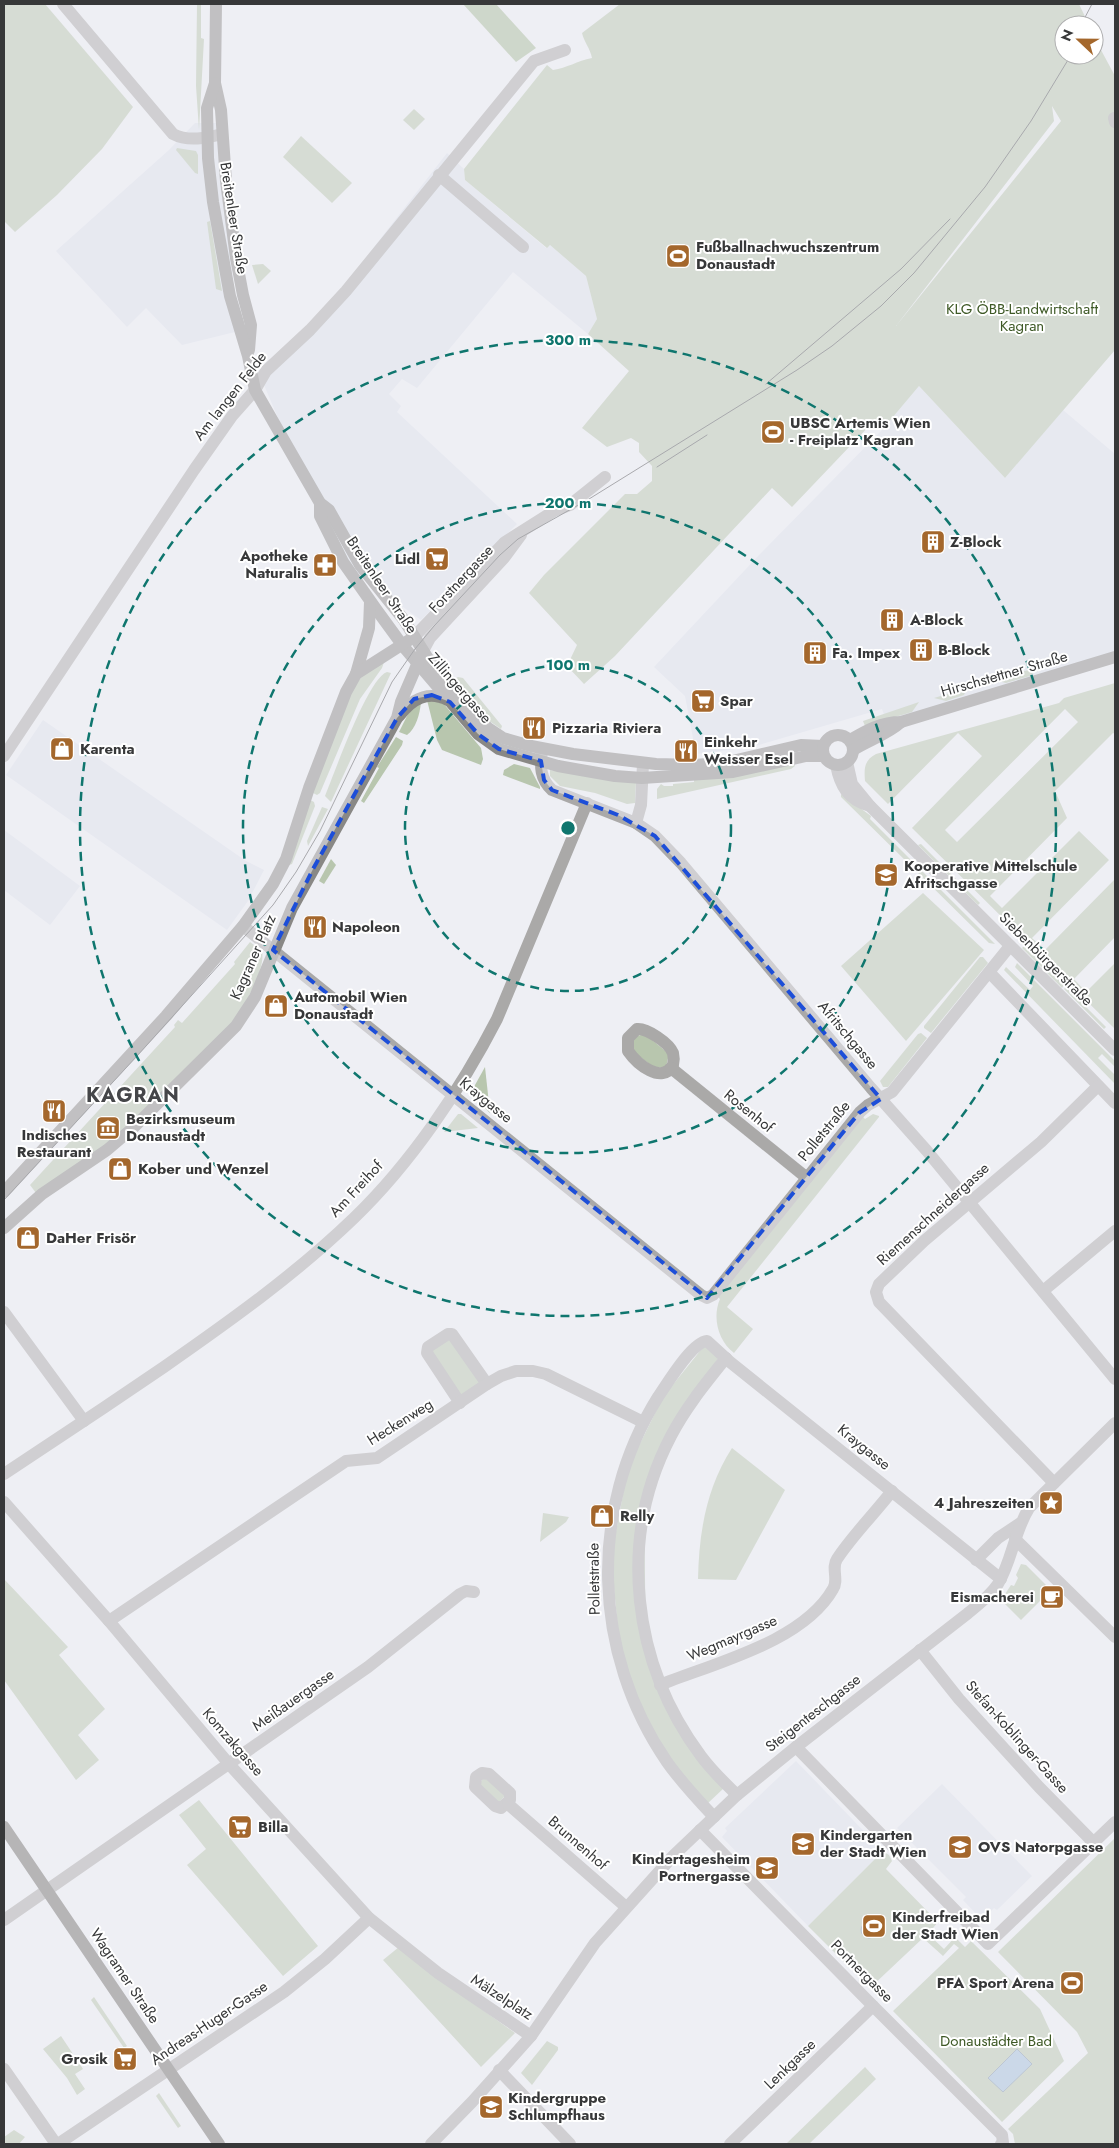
<svg xmlns="http://www.w3.org/2000/svg" width="1119" height="2148" viewBox="0 0 1119 2148" font-family="Jost,sans-serif">
<rect width="100%" height="100%" fill="#eeeff4"/>
<!-- built -->
<g fill="#dde2ec">
<path d="M195 123H225L235 332 182 345 146 308 127 327 56 251 169 150Z"/>
<path d="M447 153 464 169 465 180 546 248 550 245 586 276 597 319 588 334 513 272 417 388 402 379 389 394 401 406 397 412 517 524 421 620 344 564 308 489 259 373 322 314Z"/>
<path d="M919 386 1005 478 1063 410 1115 454V659L886 720 882 709 752 747 696 754 685 696 654 667 760 554 882 430Z"/>
<path d="M43 720 246 861 264 870 248 901 227 930 6 775Z"/>
<path d="M4 830 80 886 50 925 4 890Z"/>
<path d="M796 1761 883 1851 808 1926 722 1837 727 1831 725 1828Z"/>
<path d="M942 1784 1032 1876 997 1910 994 1908 982 1920 963 1900 966 1897 897 1828Z"/>
</g>
<!-- green -->
<g fill="#b8c6ae" fill-rule="evenodd">
<path d="M4 4H45L133 107 102 149 57 195 15 232 4 221Z"/>
<path d="M197 4H201V38L204 39 199 130 196 86Z"/>
<path d="M620 4H1079L1089 25H1064V55H1094V37L1115 76V350L1005 478 919 386 882 430 873 422 792 507 772 488 615 656 584 684 567 666 577 645 529 593 544 575 625 494H637L652 481V466L639 452V443L631 438 607 447 582 428 629 371 588 334 597 319 586 276 550 245 547 248 465 180 464 169 547 65 553 70C567 68 577 61 592 58 590 48 584 42 582 33ZM1052 106 1061 121 896 326 1054 121Z"/>
<path d="M414 109 425 119 414 130 403 120Z"/>
<path d="M301 136 352 183 332 203 283 157Z"/>
<path d="M177 148 196 151 198 155V174L195 173 176 150Z"/>
<path d="M210 221 222 291 216 289 207 222Z"/>
<path d="M263 264 271 271 258 284 252 265Z"/>
<path d="M384 662 382 668 360 699 320 793 317 795 311 792 353 688 363 675Z"/>
<path d="M1032 669 1034 672 1030 676 1006 683 1002 682 1000 678Z"/>
<path d="M387 672 391 673 331 802 325 796C334 774 368 678 387 672Z"/>
<path d="M458 677 463 678 502 726 501 729 485 718 453 680Z"/>
<path d="M1115 683V734L1113 733 1055 791 1067 818 990 896 1002 908 1079 831 1109 860 1032 938 1045 950 1115 879V937L1074 979 1086 992 1115 963V1029L912 828 982 756 958 733 888 804 865 781C864 769 864 760 876 754L1059 703 1064 698ZM1065 709 1078 722 957 842 945 830Z"/>
<path d="M967 688 964 695 946 701 934 698Z"/>
<path d="M427 700 443 703 481 748 483 759 481 765 442 750 437 740Z"/>
<path d="M421 702C420 713 416 729 407 735L399 732 408 714Z"/>
<path d="M919 702 912 712 865 726 863 721Z"/>
<path d="M396 737 403 741 402 745 364 803 361 801 379 768 377 767Z"/>
<path d="M793 762 795 766 791 769 657 799V789L661 784 664 786H673V784L694 782V779Z"/>
<path d="M514 764 530 768 540 787V789L503 775 504 770Z"/>
<path d="M550 770 636 782 635 803 627 804 595 793 560 786 550 776Z"/>
<path d="M841 794 871 816 870 819 995 944 989 943 841 797Z"/>
<path d="M308 799 314 802 315 806 292 864 287 866Z"/>
<path d="M322 807 328 809 308 846 307 841Z"/>
<path d="M921 844 980 903 978 905 918 845Z"/>
<path d="M331 859 336 865 324 884 319 881Z"/>
<path d="M923 893 984 950 906 1041 841 966Z"/>
<path d="M250 942 262 951C266 969 244 1006 234 1021L114 1139 36 1193 30 1185 175 1027 174 1025 178 1020 182 1023 235 964 234 962Z"/>
<path d="M1024 946 1064 985 1062 988 1022 948Z"/>
<path d="M980 957H983L988 963 931 1033 924 1028V1026Z"/>
<path d="M1017 963 1115 1061V1067L1102 1054 1098 1058 1115 1075V1084L1004 970 1006 967 1030 990 1033 986 1015 967Z"/>
<path d="M1066 987 1106 1027 1104 1029 1064 989Z"/>
<path d="M921 1033 927 1038 888 1087H883L880 1081 918 1034Z"/>
<path d="M645 1034 669 1054 666 1067 655 1068 632 1051 633 1037Z"/>
<path d="M485 1067 490 1113 470 1094Z"/>
<path d="M458 1114H461L478 1128 444 1132Z"/>
<path d="M873 1114 879 1116V1117L727 1307 753 1329 734 1353C718 1341 712 1317 720 1299L718 1297 863 1117 865 1119Z"/>
<path d="M450 1337 481 1382 460 1396 429 1351Z"/>
<path d="M704 1346 718 1358 644 1498 646 1657 724 1788 707 1804 685 1780 648 1725 620 1649 611 1558 628 1468 663 1397Z"/>
<path d="M732 1448 785 1490 736 1580 698 1579C699 1533 706 1488 732 1448Z"/>
<path d="M543 1513 569 1517 566 1522 540 1542Z"/>
<path d="M1021 1564 1026 1565 1051 1590 1021 1620 1001 1600 1011 1585 1014 1586 1018 1578 1016 1575Z"/>
<path d="M4 1579 68 1647 59 1655 105 1709 78 1735 99 1760 76 1780 4 1680Z"/>
<path d="M483 1779H486L506 1795 498 1803 479 1784Z"/>
<path d="M199 1800 318 1946 283 1976 187 1865 206 1849 179 1815Z"/>
<path d="M1115 1838V2144H1015L1013 2134 1008 2129 1088 2053 1077 2032 998 1952Z"/>
<path d="M883 1851 889 1855 892 1861 886 1869 938 1922 928 1934 944 1949 955 1937 965 1947 971 1941 1040 2009 1064 2061 1002 2122 893 2011 959 1948 954 1944 943 1956 923 1938 870 1988 808 1926Z"/>
<path d="M399 1947 434 1975 515 2033 481 2067 383 1960Z"/>
<path d="M94 1997 127 2046 124 2048 91 2000Z"/>
<path d="M61 2036 83 2069 75 2074 85 2089 77 2095 67 2078 43 2049Z"/>
<path d="M547 2041 558 2047V2050L532 2085 521 2073Z"/>
<path d="M865 2067 876 2079 809 2144H786Z"/>
<path d="M159 2093 181 2126 178 2128 156 2096Z"/>
<path d="M14 2130 25 2137 19 2144H4V2137Z"/>
</g>
<!-- forest -->
<path fill="#a7bb99" d="M463 4H496L536 48 516 62Z"/>
<!-- water -->
<g fill="#9fbdda" stroke="#8095aa">
<circle cx="869" cy="1930" r="8"/>
<path d="M1017 2049 1032 2064 1003 2092 988 2078Z"/>
</g>
<g fill="none" stroke-linecap="round" stroke-linejoin="round">
<!-- minor -->
<g stroke="#aaa9a8" stroke-width="12">
<path d="M63 4 173 134C188 142 207 138 222 134"/>
<path d="M1114 118 1115 122"/>
<path d="M439 175 523 247"/>
<path d="M255 390 266 371 310 330 346 291 534 61 565 50"/>
<path d="M414 637 505 542 554 511 570 505 605 477"/>
<path d="M423 651 430 638 504 558 521 535"/>
<path d="M542 751C540 766 540 779 552 790L636 823 655 836 681 863 871 1088 927 1151 1115 1379"/>
<path d="M636 823 641 805 643 764"/>
<path d="M243 926 701 1295 707 1298 713 1295 860 1112 868 1105 892 1092 1010 946"/>
<path d="M990 973 1115 1103"/>
<path d="M637 1029C647 1028 669 1043 673 1053 674 1057 674 1061 673 1065 662 1085 637 1064 628 1051V1038Z"/>
<path d="M671 1068 807 1178"/>
<path d="M1043 1291 1115 1231"/>
<path d="M4 1312 84 1421"/>
<path d="M726 1358C706 1383 686 1407 671 1436 617 1539 632 1664 701 1756 712 1771 725 1783 737 1795"/>
<path d="M460 1403 427 1353 428 1347 448 1334H452L487 1384"/>
<path d="M4 1474C57 1439 111 1403 164 1367 230 1321 296 1274 354 1218 411 1163 461 1089 497 1019L587 803"/>
<path d="M1054 1483 879 1302 876 1292 879 1284 924 1241 1041 1142 1098 1086"/>
<path d="M4 1502 109 1621 229 1764 369 1918 438 1973 531 2036"/>
<path d="M1015 1539 1115 1637"/>
<path d="M976 1560 998 1538 1019 1524"/>
<path d="M109 1621 346 1461 377 1458 487 1384 501 1376 516 1371H533L546 1374 643 1422"/>
<path d="M920 1650 959 1699 1039 1787 1093 1842"/>
<path d="M660 1685C714 1663 803 1642 833 1589 839 1580 831 1568 837 1559 852 1536 875 1513 892 1491"/>
<path d="M796 1747 988 1944 1115 1822"/>
<path d="M482 1773 489 1774 510 1793V1800L501 1808 495 1806 475 1787 476 1777Z"/>
<path d="M508 1804 626 1907"/>
<path d="M714 1817C698 1800 681 1782 667 1762 592 1653 588 1509 658 1397 667 1384 692 1342 707 1341L730 1362 1001 1579"/>
<path d="M700 1830 873 2006 1002 2135 1003 2143 1001 2144"/>
<path d="M4 1920 368 1667 460 1594 466 1591 474 1592"/>
<path d="M4 2069 56 2144"/>
<path d="M499 2070 570 2144"/>
<path d="M58 2144 284 1992 325 1959 369 1918"/>
<path d="M431 2144 472 2102 531 2036 595 1943 674 1855 737 1795 796 1747 967 1614C978 1605 990 1596 998 1584 1012 1561 1014 1532 1029 1508L1115 1423"/>
<path d="M730 2144 873 2006"/>
</g>
<!-- tertiary -->
<g stroke="#aaa9a8" stroke-width="12">
<path d="M4 756 194 470 232 416 255 390"/>
<path d="M847 762 852 784 870 806 1115 1050"/>
<path d="M836 765C840 786 848 800 870 806"/>
</g>
<!-- secondary -->
<g stroke="#898885" stroke-width="12">
<path d="M216 4 215 83 221 110 226 181 236 258 243 295 251 325 249 350"/>
<path d="M215 83 207 108 208 158 213 202 230 296 248 356 255 390 320 503 329 510 360 565 404 620 427 657 477 717 488 728 503 738 531 746 573 754 656 764 696 765 728 762 801 745 823 746"/>
<path d="M320 503V516L343 562 376 609 403 646 478 734 499 749 558 766 615 776 642 778 733 772 806 756H823"/>
<path d="M356 674 369 628 370 602"/>
<path d="M399 716C412 699 427 690 448 700"/>
<circle cx="838" cy="750" r="15"/>
<path d="M850 740C867 730 881 722 901 722L1115 657"/>
<path d="M853 750C869 740 888 734 901 722"/>
<path d="M4 1192 166 1016 243 926 273 884 286 859 309 788 346 692 356 674 414 637"/>
<path d="M4 1228 42 1194 107 1150 134 1127 236 1026 255 997 292 908 397 718 401 702 423 651"/>
</g>
<!-- primary -->
<path stroke="#716f6c" stroke-width="12" d="M4 1827 219 2144"/>
<!-- tram -->
<g stroke="#535456" stroke-width="1">
<path d="M1081 25 1092 4"/>
<path d="M766 384 901 269 950 219"/>
<path d="M657 467 707 435"/>
<path d="M4 1200 137 1056 273 905 296 872 320 831 392 682 415 649 434 626 500 555 518 539 589 499 797 370 832 346 881 306 914 273 985 187 1031 121 1071 55"/>
</g>
</g>
<!-- marked area -->
<path d="M0 0H1119V2148H0ZM432 695 450 702 478 734 499 749 541 761 544 780 552 790 618 815 655 836 881 1099 859 1113 707 1298 273 950 313 869 397 718 414 699Z" fill="#eeeff4" fill-opacity=".55" fill-rule="evenodd"/>
<path fill="none" stroke="#1d4ed8" stroke-width="4" stroke-dasharray="10 6" stroke-linejoin="round" d="M432 695 450 702 478 734 499 749 541 761 544 780 552 790 618 815 655 836 881 1099 859 1113 707 1298 273 950 313 869 397 718 414 699Z"/>
<!-- distance rings -->
<g fill="none" stroke="#0f766e" stroke-width="2.5" stroke-dasharray="9 6">
<circle cx="568" cy="828" r="163"/>
<circle cx="568" cy="828" r="325"/>
<circle cx="568" cy="828" r="488"/>
</g>
<!-- icons -->
<defs>
<symbol id="stadium-square" viewBox="-11 -11 22 22"><rect x="-9" y="-9" width="18" height="18" rx="4" fill="#a4672c" stroke="#fff"/><path d="M0-5a6.5 5 0 1 0 0 10a6.5 5 0 1 0 0-10ZM-3.5-1.8h7v3.6h-7Z" fill="#fff"/></symbol>
<symbol id="building-square" viewBox="-11 -11 22 22"><rect x="-9" y="-9" width="18" height="18" rx="4" fill="#a4672c" stroke="#fff"/><path d="M-4-6H4V6H1V3H-1V6H-4ZM-2.5-4.3h1.7v1.8h-1.7ZM.8-4.3h1.7v1.8H.8ZM-2.5-1h1.7V.8h-1.7ZM.8-1h1.7V.8H.8Z" fill="#fff"/></symbol>
<symbol id="supermarket-square" viewBox="-11 -11 22 22"><rect x="-9" y="-9" width="18" height="18" rx="4" fill="#a4672c" stroke="#fff"/><path d="M-6-5.5h2.5l.6 2H6L4.5 2H-2.5L-4.4-4H-6ZM-1.5 3.2a1.3 1.3 0 1 0 .1 0ZM3 3.2a1.3 1.3 0 1 0 .1 0Z" fill="#fff"/></symbol>
<symbol id="pharmacy-square" viewBox="-11 -11 22 22"><rect x="-9" y="-9" width="18" height="18" rx="4" fill="#a4672c" stroke="#fff"/><path d="M-2-6h4v4h4v4h-4v4h-4v-4h-4v-4h4Z" fill="#fff"/></symbol>
<symbol id="restaurant-square" viewBox="-11 -11 22 22"><rect x="-9" y="-9" width="18" height="18" rx="4" fill="#a4672c" stroke="#fff"/><path d="M-5-6h1v4h1v-4h1v4h1v-4h1v5L-1.5 .5V6h-2V.5L-5-1ZM5-6V6H3V1.5H1.5Q1.5-4 5-6Z" fill="#fff"/></symbol>
<symbol id="shop-square" viewBox="-11 -11 22 22"><rect x="-9" y="-9" width="18" height="18" rx="4" fill="#a4672c" stroke="#fff"/><path d="M-5-2.5h2.3a2.7 3.5 0 0 1 5.4 0H5L5.5 6h-11ZM-1.5-2.5h3a1.5 2.3 0 0 0-3 0Z" fill="#fff"/></symbol>
<symbol id="school-square" viewBox="-11 -11 22 22"><rect x="-9" y="-9" width="18" height="18" rx="4" fill="#a4672c" stroke="#fff"/><path d="M0-5L7-2L0 1L-7-2ZM-4 1L0 2.5L4 1V4Q0 6-4 4Z" fill="#fff"/></symbol>
<symbol id="museum-square" viewBox="-11 -11 22 22"><rect x="-9" y="-9" width="18" height="18" rx="4" fill="#a4672c" stroke="#fff"/><path d="M0-6L6-3V-2H-6V-3ZM-5-1h2V3h-2ZM-1-1h2V3h-2ZM3-1h2V3H3ZM-6 4H6V6H-6Z" fill="#fff"/></symbol>
<symbol id="sight-square" viewBox="-11 -11 22 22"><rect x="-9" y="-9" width="18" height="18" rx="4" fill="#a4672c" stroke="#fff"/><path d="M0-6L1.8-2.2L6-1.7L2.9 1.2L3.7 5.4L0 3.3L-3.7 5.4L-2.9 1.2L-6-1.7L-1.8-2.2Z" fill="#fff"/></symbol>
<symbol id="cafe-square" viewBox="-11 -11 22 22"><rect x="-9" y="-9" width="18" height="18" rx="4" fill="#a4672c" stroke="#fff"/><path d="M-5.5-4.5H6V0H3Q3 3.5 0 3.5H-2.5Q-5.5 3.5-5.5 0ZM3-3.2v2h1.7v-2ZM-6 4.5H4V6H-6Z" fill="#fff"/></symbol>
</defs>
<g fill-rule="evenodd">
<use href="#stadium-square" x="664" y="242" width="28" height="28"/>
<use href="#stadium-square" x="759" y="418" width="28" height="28"/>
<use href="#building-square" x="919" y="528" width="28" height="28"/>
<use href="#supermarket-square" x="423" y="545" width="28" height="28"/>
<use href="#pharmacy-square" x="311" y="551" width="28" height="28"/>
<use href="#building-square" x="878" y="606" width="28" height="28"/>
<use href="#building-square" x="907" y="636" width="28" height="28"/>
<use href="#building-square" x="801" y="639" width="28" height="28"/>
<use href="#supermarket-square" x="689" y="687" width="28" height="28"/>
<use href="#restaurant-square" x="520" y="714" width="28" height="28"/>
<use href="#shop-square" x="48" y="735" width="28" height="28"/>
<use href="#restaurant-square" x="672" y="737" width="28" height="28"/>
<use href="#school-square" x="872" y="861" width="28" height="28"/>
<use href="#restaurant-square" x="301" y="913" width="28" height="28"/>
<use href="#shop-square" x="262" y="992" width="28" height="28"/>
<use href="#restaurant-square" x="40" y="1097" width="28" height="28"/>
<use href="#museum-square" x="94" y="1114" width="28" height="28"/>
<use href="#shop-square" x="106" y="1155" width="28" height="28"/>
<use href="#shop-square" x="14" y="1224" width="28" height="28"/>
<use href="#sight-square" x="1037" y="1489" width="28" height="28"/>
<use href="#shop-square" x="588" y="1502" width="28" height="28"/>
<use href="#cafe-square" x="1038" y="1583" width="28" height="28"/>
<use href="#supermarket-square" x="226" y="1813" width="28" height="28"/>
<use href="#school-square" x="789" y="1830" width="28" height="28"/>
<use href="#school-square" x="946" y="1833" width="28" height="28"/>
<use href="#school-square" x="753" y="1854" width="28" height="28"/>
<use href="#stadium-square" x="860" y="1912" width="28" height="28"/>
<use href="#stadium-square" x="1058" y="1969" width="28" height="28"/>
<use href="#supermarket-square" x="111" y="2045" width="28" height="28"/>
<use href="#school-square" x="477" y="2093" width="28" height="28"/>
</g>
<g text-anchor="middle" stroke-width="4" stroke-linejoin="round" paint-order="stroke">
<!-- street labels -->
<g font-size="15" fill="#373839" stroke="#fff">
<text transform="translate(234 218) rotate(81)" y="5">Breitenleer Straße</text>
<text transform="translate(230 396) rotate(-52)" y="5">Am langen Felde</text>
<text transform="translate(461 579) rotate(-47)" y="5">Forstnergasse</text>
<text transform="translate(382 585) rotate(56)" y="5">Breitenleer Straße</text>
<text transform="translate(1004 674) rotate(-16)" y="5">Hirschstettner Straße</text>
<text transform="translate(460 688) rotate(49)" y="5">Zillingergasse</text>
<text transform="translate(253 957) rotate(-66)" y="5">Kagraner Platz</text>
<text transform="translate(1046 959) rotate(45)" y="5">Siebenbürgerstraße</text>
<text transform="translate(848 1035) rotate(50)" y="5">Afritschgasse</text>
<text transform="translate(486 1100) rotate(39)" y="5">Kraygasse</text>
<text transform="translate(749 1111) rotate(39)" y="5">Rosenhof</text>
<text transform="translate(824 1131) rotate(-51)" y="5">Polletstraße</text>
<text transform="translate(356 1189) rotate(-47)" y="5">Am Freihof</text>
<text transform="translate(933 1214) rotate(-42)" y="5">Riemenschneidergasse</text>
<text transform="translate(400 1422) rotate(-32)" y="5">Heckenweg</text>
<text transform="translate(864 1447) rotate(39)" y="5">Kraygasse</text>
<text transform="translate(594 1579) rotate(-91)" y="5">Polletstraße</text>
<text transform="translate(732 1638) rotate(-23)" y="5">Wegmayrgasse</text>
<text transform="translate(293 1700) rotate(-35)" y="5">Meißauergasse</text>
<text transform="translate(813 1713) rotate(-38)" y="5">Steigenteschgasse</text>
<text transform="translate(1017 1737) rotate(48)" y="5">Stefan-Koblinger-Gasse</text>
<text transform="translate(233 1742) rotate(49)" y="5">Komzakgasse</text>
<text transform="translate(578 1843) rotate(41)" y="5">Brunnenhof</text>
<text transform="translate(862 1971) rotate(45)" y="5">Portnergasse</text>
<text transform="translate(125 1976) rotate(56)" y="5">Wagramer Straße</text>
<text transform="translate(502 1997) rotate(33)" y="5">Mälzelplatz</text>
<text transform="translate(209 2023) rotate(-34)" y="5">Andreas-Huger-Gasse</text>
<text transform="translate(790 2064) rotate(-44)" y="5">Lenkgasse</text>
</g>
<!-- poi labels -->
<g font-size="15" font-weight="bold" fill="#373839" stroke="#fff" text-anchor="start">
<text x="696" y="252">Fußballnachwuchszentrum<tspan x="696" dy="17">Donaustadt</tspan></text>
<text x="790" y="428">UBSC Artemis Wien<tspan x="790" dy="17">- Freiplatz Kagran</tspan></text>
<text x="950" y="547">Z-Block</text>
<text x="308" y="561" text-anchor="end">Apotheke<tspan x="308" dy="17">Naturalis</tspan></text>
<text x="420" y="564" text-anchor="end">Lidl</text>
<text x="910" y="625">A-Block</text>
<text x="938" y="655">B-Block</text>
<text x="832" y="658">Fa. Impex</text>
<text x="720" y="706">Spar</text>
<text x="552" y="733">Pizzaria Riviera</text>
<text x="704" y="747">Einkehr<tspan x="704" dy="17">Weisser Esel</tspan></text>
<text x="80" y="754">Karenta</text>
<text x="904" y="871">Kooperative Mittelschule<tspan x="904" dy="17">Afritschgasse</tspan></text>
<text x="332" y="932">Napoleon</text>
<text x="294" y="1002">Automobil Wien<tspan x="294" dy="17">Donaustadt</tspan></text>
<text x="126" y="1124">Bezirksmuseum<tspan x="126" dy="17">Donaustadt</tspan></text>
<text x="54" y="1140" text-anchor="middle">Indisches<tspan x="54" dy="17">Restaurant</tspan></text>
<text x="138" y="1174">Kober und Wenzel</text>
<text x="46" y="1243">DaHer Frisör</text>
<text x="1034" y="1508" text-anchor="end">4 Jahreszeiten</text>
<text x="620" y="1521">Relly</text>
<text x="1034" y="1602" text-anchor="end">Eismacherei</text>
<text x="258" y="1832">Billa</text>
<text x="820" y="1840">Kindergarten<tspan x="820" dy="17">der Stadt Wien</tspan></text>
<text x="978" y="1852">OVS Natorpgasse</text>
<text x="750" y="1864" text-anchor="end">Kindertagesheim<tspan x="750" dy="17">Portnergasse</tspan></text>
<text x="892" y="1922">Kinderfreibad<tspan x="892" dy="17">der Stadt Wien</tspan></text>
<text x="1054" y="1988" text-anchor="end">PFA Sport Arena</text>
<text x="108" y="2064" text-anchor="end">Grosik</text>
<text x="508" y="2103">Kindergruppe<tspan x="508" dy="17">Schlumpfhaus</tspan></text>
</g>
<!-- park labels -->
<g font-size="15" fill="#3e5926" stroke="#fff">
<text x="1022" y="314">KLG ÖBB-Landwirtschaft<tspan x="1022" dy="17">Kagran</tspan></text>
<text x="996" y="2046">Donaustädter Bad</text>
</g>
<!-- district labels -->
<g font-size="20" font-weight="bold" letter-spacing="1" fill="#454649" stroke="#fff">
<text x="133" y="1102">KAGRAN</text>
</g>
</g>
<circle cx="568" cy="828" r="8" fill="#0f766e" stroke="#fff" stroke-width="2.5"/>
<g font-size="15" text-anchor="middle" font-weight="bold" fill="#0f766e" stroke="#fff" stroke-width="4" stroke-linejoin="round" paint-order="stroke">
<text x="568" y="345">300 m</text>
<text x="568" y="508">200 m</text>
<text x="568" y="670">100 m</text>
</g>
<!-- border -->
<rect width="1119" height="2148" fill="none" stroke="#373839" stroke-width="10"/>
<!-- north arrow -->
<g transform="translate(1079 40) rotate(292)"><circle r="24" fill="#ffffff" stroke="#afafb0"/>
<path d="M0-4L9 19L0 12L-9 19Z" fill="#a4672c"/>
<text y="-8" font-size="14" font-weight="bold" text-anchor="middle" fill="#373839">N</text>
</g>
</svg>
